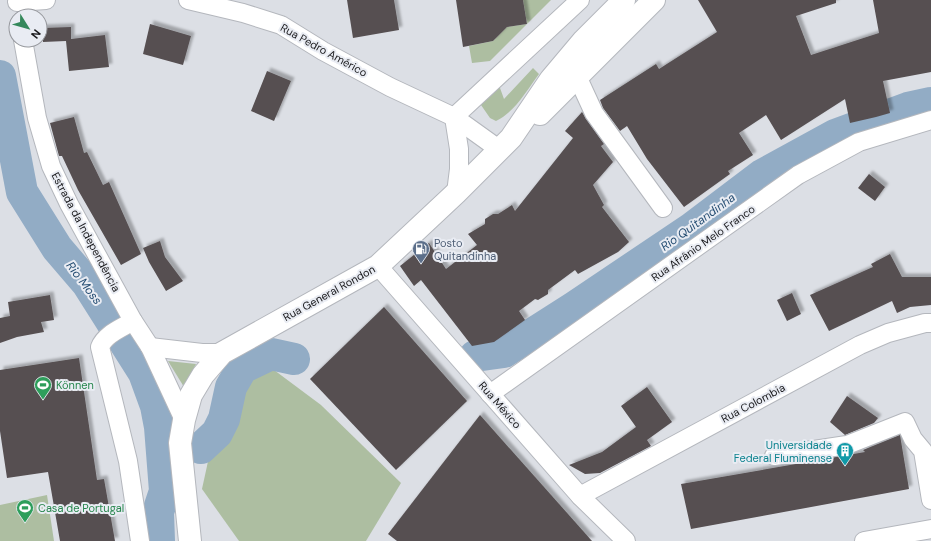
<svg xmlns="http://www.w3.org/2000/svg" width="931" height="541" viewBox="0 0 931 541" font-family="'DM Sans',sans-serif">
<defs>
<filter id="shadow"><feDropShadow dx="3.5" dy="-3.5" stdDeviation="1" flood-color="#0004"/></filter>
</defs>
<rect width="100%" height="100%" fill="#dcdfe5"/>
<!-- green -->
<g fill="#adbea1">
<path d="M523 0H551L490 61 472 63 469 46 493 41 507 27 527 24Z"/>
<path d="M533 68 539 74C527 90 515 112 496 121L490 118 481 105 493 88H500L504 99Z"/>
<path d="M168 361 196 364 184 387Z"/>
<path d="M266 364 321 405 401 483 366 541H239L202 489 217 420Z"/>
<path d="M47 495 54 541H0V505Z"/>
</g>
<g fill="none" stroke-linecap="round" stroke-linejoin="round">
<!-- river -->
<g stroke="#92acc5" stroke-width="32">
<path d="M0 76 22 192 57 248 87 283 144 373 156 406 160 427 165 491 158 512 159 541"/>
<path d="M475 356 504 352 573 308 692 228 762 175 835 135 908 108 931 103"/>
<path d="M201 448 217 433 224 419 231 387 242 368 271 354 294 359"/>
</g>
</g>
<!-- building -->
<g fill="#564f51" filter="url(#shadow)">
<path d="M347 0H394L399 30 353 38Z"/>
<path d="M456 0H523L527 24 507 27 493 41 463 47Z"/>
<path d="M698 0H836V3L796 16 811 55 879 33 873 0H931V72L883 81 890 113 876 117 850 123 845 99 781 140 766 115 739 133 753 155 728 171 730 174 684 207 647 159 627 126 620 131 603 108 600 100 656 64 659 69 717 32Z"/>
<path d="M150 24 191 36 183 65 143 54Z"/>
<path d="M71 27V39L105 35 109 67 69 71 66 41 43 42 42 28Z"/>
<path d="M267 71 291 81 274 121 251 111Z"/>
<path d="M582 112 586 119 604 144 601 146 613 162 593 185 604 205 602 207 629 242 618 252 578 274 575 270 548 290V294L538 300 535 299 519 311 525 320 494 342 472 346 421 280 414 286 400 266 429 243 446 269 477 245 468 234 485 224V219L493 214H498L512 205 515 211 573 138 565 131Z"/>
<path d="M74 117 84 153 87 152 103 185 109 182 141 254 121 265 78 190 62 156H59L50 123Z"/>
<path d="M869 174 885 187 875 201 858 188Z"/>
<path d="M160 241 165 257 183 281 166 291 149 262 143 248Z"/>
<path d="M890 254 902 277H931V305L910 307 897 313 892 301 829 331 810 295 873 267 871 264Z"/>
<path d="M792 293 801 314 787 321 777 300Z"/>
<path d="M50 295 54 320 41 322 44 332 17 337 0 343V318L10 316 8 302Z"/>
<path d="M384 307 467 401 396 470 310 379Z"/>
<path d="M79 358 97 480 104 479 115 541H60L48 472 7 478 0 431V370Z"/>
<path d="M647 387 672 422 647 440 651 446 600 473 585 474 569 465 602 452 636 427 621 406Z"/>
<path d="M847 396 878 418 874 423 845 435 830 422Z"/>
<path d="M480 415 592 541H397L388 534Z"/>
<path d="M900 435 909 489 691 529 681 484 865 452 863 450Z"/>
</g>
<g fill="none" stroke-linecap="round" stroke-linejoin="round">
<defs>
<g id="minor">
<path d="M188 0 243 13 281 25 323 51 390 87 454 117 500 150"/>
<path d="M17 2 46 0"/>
<path d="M23 40 37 118 51 166 69 204 133 321 150 347 184 420"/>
<path d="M577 76 594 113 663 208"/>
<path d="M454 117 580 0"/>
<path d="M454 117 459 149V169L456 193"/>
<path d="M378 266 580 496 626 541"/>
<path d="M133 321C122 328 105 334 100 347L128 461 140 541"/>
<path d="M150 347 202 353H222"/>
<path d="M490 394 798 175 859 142 931 120"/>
<path d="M774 456 847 445 905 422 913 439 923 451 931 500"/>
<path d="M580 496 860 345 888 333 925 323H931"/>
<path d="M864 541 931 529"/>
</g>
<g id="major">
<path d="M540 114 654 0"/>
<path d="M190 541 180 443 184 420 191 395 203 375 222 353 378 266 456 193 511 138 551 79 583 41 624 0"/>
</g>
</defs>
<!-- minor casing -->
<use href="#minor" stroke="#b4b7bd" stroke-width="20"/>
<!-- major casing -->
<use href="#major" stroke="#b4b7bd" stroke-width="24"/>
<!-- minor -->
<use href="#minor" stroke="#fff" stroke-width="18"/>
<!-- major -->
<use href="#major" stroke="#fff" stroke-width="22"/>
</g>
<!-- icons -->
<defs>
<symbol id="fuel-pin" viewBox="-11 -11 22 30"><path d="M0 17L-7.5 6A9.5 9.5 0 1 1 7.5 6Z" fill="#5c6f8a" stroke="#e9ecf3"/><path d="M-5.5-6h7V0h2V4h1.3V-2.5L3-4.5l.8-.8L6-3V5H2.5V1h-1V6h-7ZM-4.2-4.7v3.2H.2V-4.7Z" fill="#fff"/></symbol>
<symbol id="stadium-pin" viewBox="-11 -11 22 30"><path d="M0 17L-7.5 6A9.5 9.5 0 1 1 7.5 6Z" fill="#2e9e5b" stroke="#e9ecf3"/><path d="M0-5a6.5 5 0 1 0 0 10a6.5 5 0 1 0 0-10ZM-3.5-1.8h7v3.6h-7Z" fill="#fff"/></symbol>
<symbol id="building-pin" viewBox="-11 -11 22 30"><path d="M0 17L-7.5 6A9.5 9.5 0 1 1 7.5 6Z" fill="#0f9aa8" stroke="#e9ecf3"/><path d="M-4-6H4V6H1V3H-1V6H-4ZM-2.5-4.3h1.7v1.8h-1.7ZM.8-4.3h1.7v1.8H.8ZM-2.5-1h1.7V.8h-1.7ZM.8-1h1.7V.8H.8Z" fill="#fff"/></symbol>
</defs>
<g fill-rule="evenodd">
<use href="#fuel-pin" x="411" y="239" width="20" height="27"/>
<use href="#stadium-pin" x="33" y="375" width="20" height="27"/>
<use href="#building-pin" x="835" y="441" width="20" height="27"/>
<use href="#stadium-pin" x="15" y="498" width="20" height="27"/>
</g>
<g text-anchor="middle" stroke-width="4" stroke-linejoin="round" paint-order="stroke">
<!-- street labels -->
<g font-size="11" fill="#19191c" stroke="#e9ecf3">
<text transform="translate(324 50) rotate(29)" y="4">Rua Pedro Américo</text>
<text transform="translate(86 232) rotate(62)" y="4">Estrada da Independência</text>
<text transform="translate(703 243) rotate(-35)" y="4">Rua Afrânio Melo Franco</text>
<text transform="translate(329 293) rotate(-29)" y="4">Rua General Rondon</text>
<text transform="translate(753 403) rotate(-28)" y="4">Rua Colombia</text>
<text transform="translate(500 405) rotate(49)" y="4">Rua México</text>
</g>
<!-- service labels -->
<g font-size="11" fill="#4e5e75" stroke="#e9ecf3" text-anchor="start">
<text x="434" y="247">Posto<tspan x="434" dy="13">Quitandinha</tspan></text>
</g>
<!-- leisure labels -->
<g font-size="11" fill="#27864d" stroke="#e9ecf3" text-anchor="start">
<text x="56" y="389">Können</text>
<text x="38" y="512">Casa de Portugal</text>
</g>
<!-- culture labels -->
<g font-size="11" fill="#0d838f" stroke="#e9ecf3" text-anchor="end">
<text x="832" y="449">Universidade<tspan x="832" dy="13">Federal Fluminense</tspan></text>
</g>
<!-- water labels -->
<g font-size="12" font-style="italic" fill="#264e73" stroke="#e9ecf3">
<text transform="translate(698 222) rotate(-36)" y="4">Rio Quitandinha</text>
<text transform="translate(84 283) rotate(53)" y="4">Rio Moss</text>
</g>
</g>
<!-- north arrow -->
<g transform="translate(28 28) rotate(127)"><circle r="19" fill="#e9ecf3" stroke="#96989d"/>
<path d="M0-3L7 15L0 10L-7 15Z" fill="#34885b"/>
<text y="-6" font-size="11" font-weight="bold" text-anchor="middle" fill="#19191c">N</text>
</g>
</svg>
